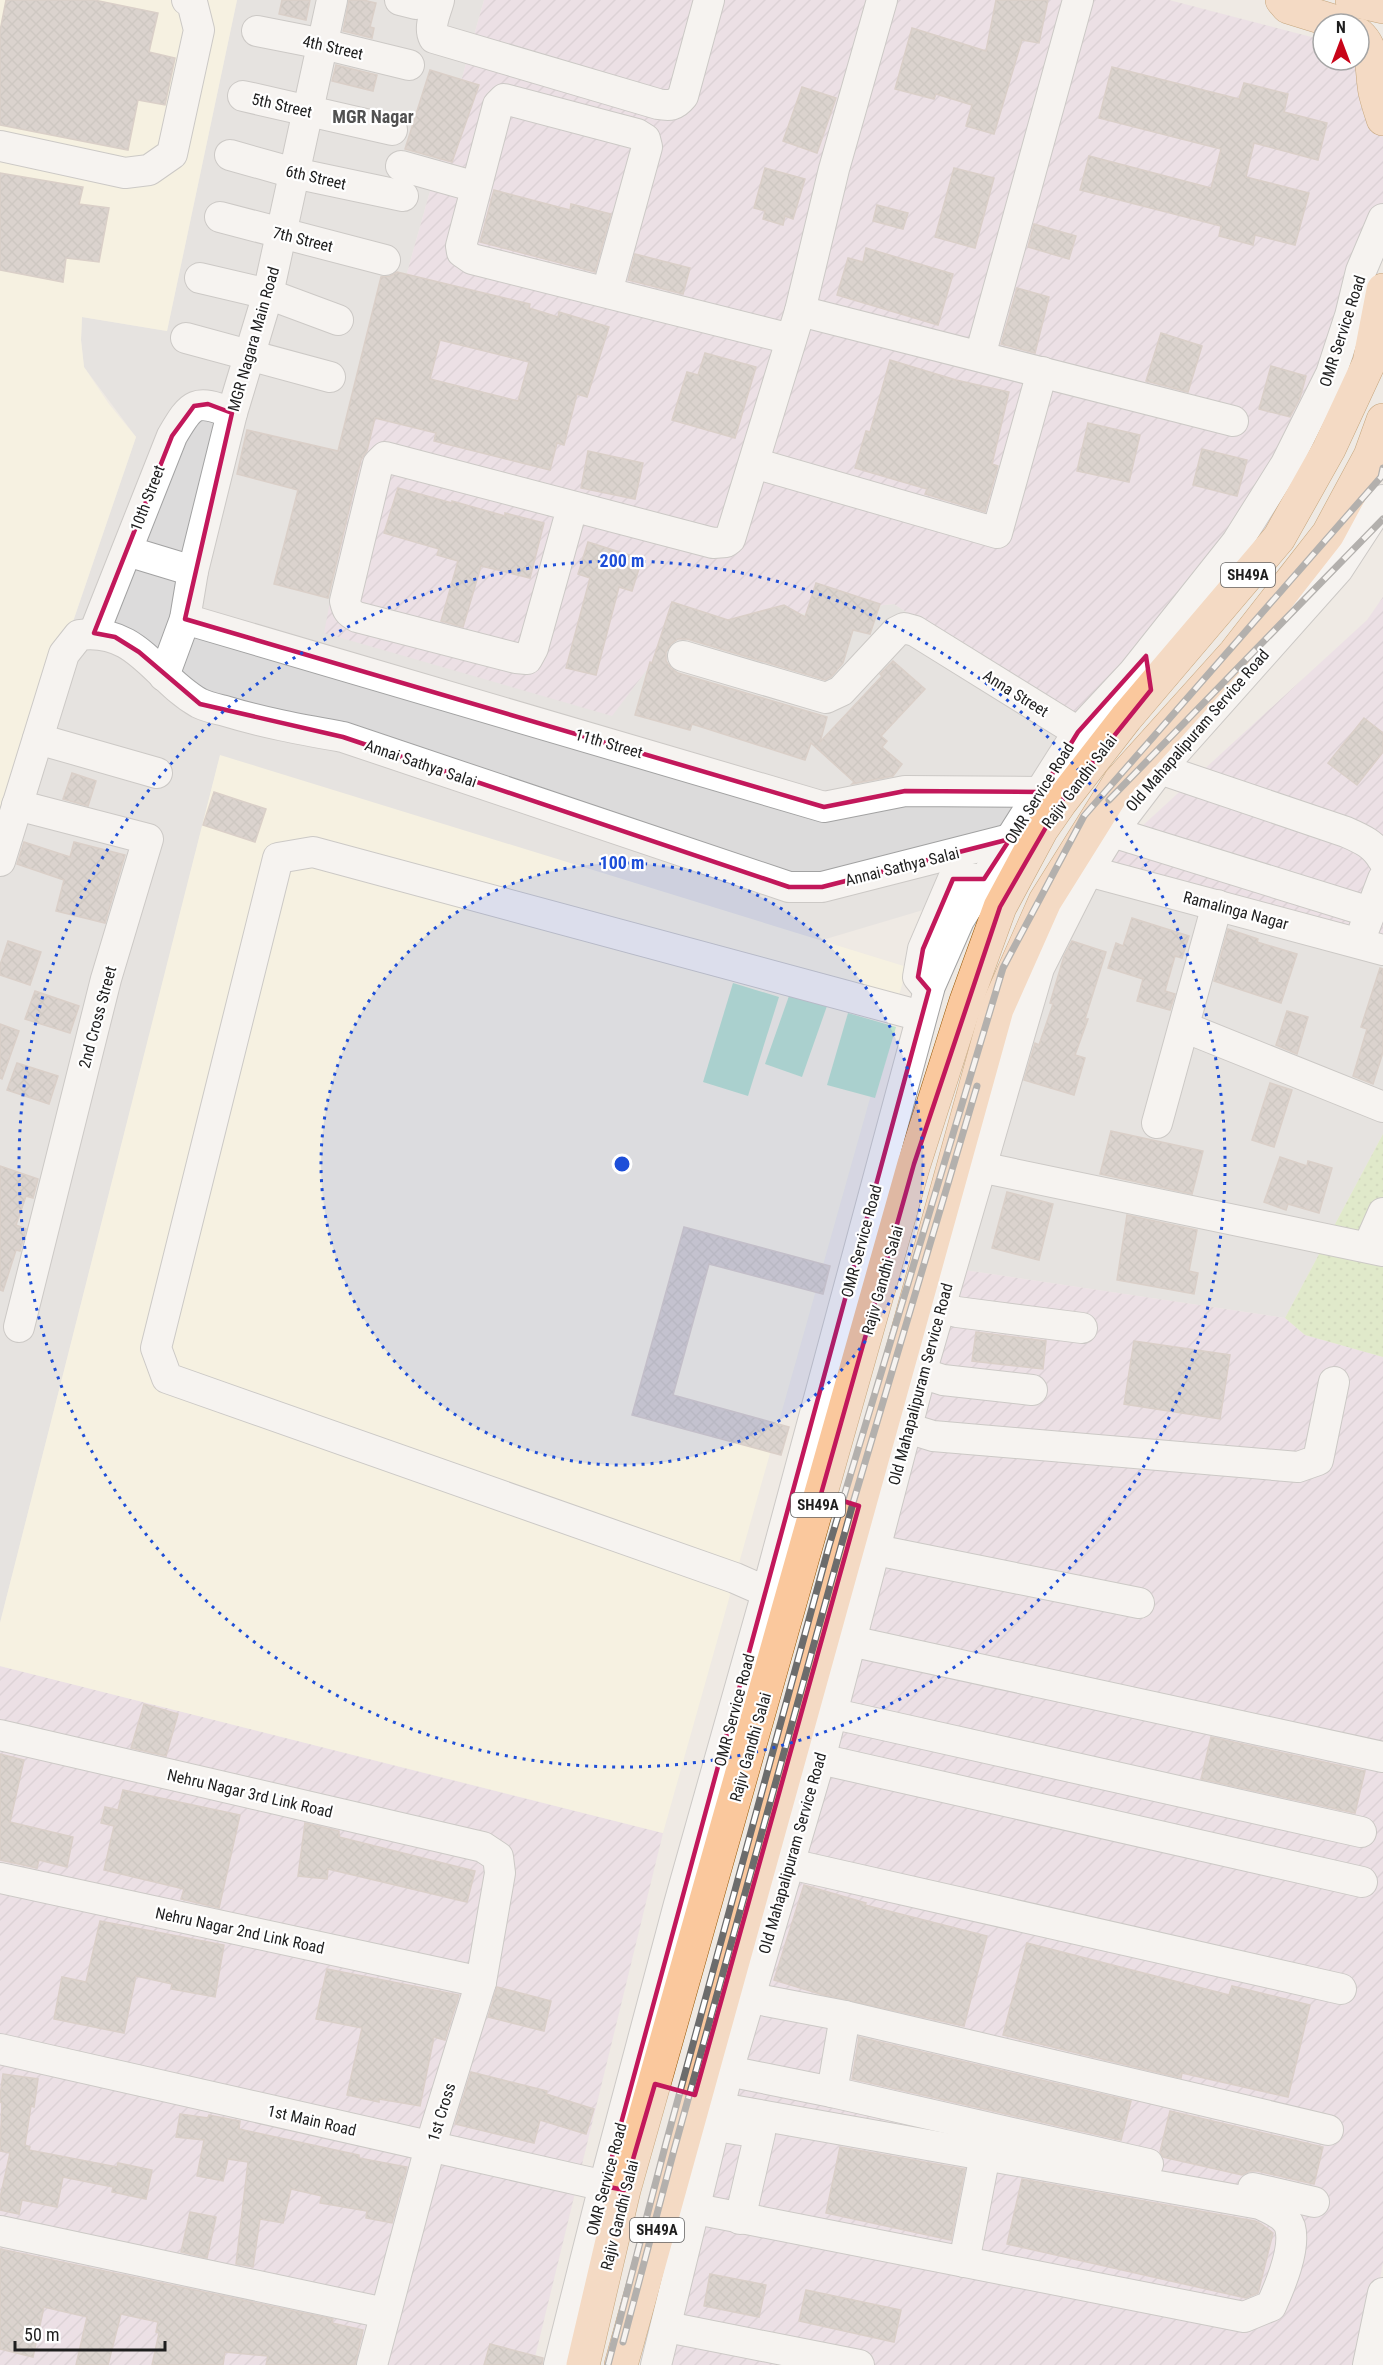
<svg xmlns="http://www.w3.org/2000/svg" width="1383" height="2365" viewBox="0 0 1383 2365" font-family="'Roboto Condensed',sans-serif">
<defs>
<pattern id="industrial-furrows" width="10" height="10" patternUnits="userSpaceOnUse" patternTransform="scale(1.5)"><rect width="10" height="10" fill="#e8d6e6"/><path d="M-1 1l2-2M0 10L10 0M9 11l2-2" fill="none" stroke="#c7b7c5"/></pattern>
<pattern id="grass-dots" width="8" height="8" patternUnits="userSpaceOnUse" patternTransform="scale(1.5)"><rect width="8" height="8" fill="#cfe8aa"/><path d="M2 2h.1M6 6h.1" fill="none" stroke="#b1c792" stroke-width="1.8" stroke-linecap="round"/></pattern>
<pattern id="building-cross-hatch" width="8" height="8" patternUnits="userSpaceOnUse" patternTransform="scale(1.5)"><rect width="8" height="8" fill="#c3b9b3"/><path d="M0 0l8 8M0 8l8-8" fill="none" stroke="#a79f9a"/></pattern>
</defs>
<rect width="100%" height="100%" fill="#efeae4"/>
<!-- residential -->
<g fill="#dcdbdb">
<path d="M237 0H484L364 425 680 626 894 604 1102 738 1034 877 819 941 220 756 0 1623V836L136 437 84 367 81 340 82 317 167 331Z"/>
<path d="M1091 873 1383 962V1134L1285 1318 937 1266Z"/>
</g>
<!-- industrial -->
<g fill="url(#industrial-furrows)">
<path d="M484 0H1169L1323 40V60H1359L1383 89V233L1373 305 1318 496 1102 738 894 604 680 626 612 716 324 633 364 425Z"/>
<path d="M1383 597V962L1091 873 1367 620Z"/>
<path d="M937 1266 1285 1318 1305 1335 1383 1357V2262L1365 2365H648Z"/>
<path d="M0 1666 663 1833 533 2365H0Z"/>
</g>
<!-- education -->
<g fill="#fefbdd">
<path d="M0 0H237L167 331 82 317 81 340 84 367 109 404 136 437 0 835Z"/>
<path d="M220 755 907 967 663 1833 0 1666V1623Z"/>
</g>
<!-- grass -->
<path fill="url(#grass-dots)" d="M1383 1134V1357L1305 1335 1285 1318Z"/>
<!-- pitch -->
<g fill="#83dcb1">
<path d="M733 983 779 997 748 1096 703 1082Z"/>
<path d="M790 993 827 1006 802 1077 765 1064Z"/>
<path d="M848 1013 896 1027 875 1098 827 1085Z"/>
</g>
<!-- building -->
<g fill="url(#building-cross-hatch)" stroke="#c0afa6" stroke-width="1.5" fill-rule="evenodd">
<path d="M6 0H94L158 13 149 52 175 58 165 105 138 100 128 150 0 125V31Z"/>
<path d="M282 0H310L306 20 279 14Z"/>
<path d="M349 0H363L376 3 370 27 374 28 372 38 343 31Z"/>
<path d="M996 0H1048L1039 43 1022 40 994 134 966 126 972 105 936 94 934 99 895 89 912 28 986 51Z"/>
<path d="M336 65 377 75 373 91 332 81Z"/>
<path d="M1112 67 1239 99 1244 83 1288 94 1284 112 1327 123 1318 160 1254 143 1246 177 1309 193 1295 245 1255 235 1253 245 1219 236 1221 226 1080 190 1089 156 1211 188 1221 149 1099 118Z"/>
<path d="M430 70 479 85 452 162 405 149Z"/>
<path d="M802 87 836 98 817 153 783 141Z"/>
<path d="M765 168 805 179 793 219 785 216 783 225 763 219 765 211 754 208Z"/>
<path d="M954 168 994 178 975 248 935 237Z"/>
<path d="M0 173 83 187 79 204 109 208 99 262 66 258 63 282 0 270Z"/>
<path d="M494 190 570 210 571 204 611 214 595 272 480 242Z"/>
<path d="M877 205 908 213 903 229 873 221Z"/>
<path d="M1034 224 1076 236 1069 259 1028 247Z"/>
<path d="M866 248 953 274 938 325 837 295 848 258 863 262Z"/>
<path d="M635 254 690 268 683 294 628 280Z"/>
<path d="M397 272 530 304 529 308 558 317 559 312 609 327 587 397 577 394 564 445 557 443 550 470 434 441 436 433 375 418 367 451 361 460 328 598 274 584 298 490 237 474 247 430 338 451 381 277 390 276ZM440 340 529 362 518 401 430 379Z"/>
<path d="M1017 288 1049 297 1035 353 1001 344Z"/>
<path d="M1161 333 1202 346 1188 392 1146 381Z"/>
<path d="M705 353 756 367 735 438 672 420 687 372 698 375Z"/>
<path d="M890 360 956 380 1009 392 992 464 998 466 985 512 925 494 927 489 855 468 866 431 870 432Z"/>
<path d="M1271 366 1306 376 1300 398 1290 417 1259 409Z"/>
<path d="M1088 423 1140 435 1129 482 1077 471Z"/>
<path d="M1202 449 1247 460 1237 496 1193 485Z"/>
<path d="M588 451 643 463 635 499 581 488Z"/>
<path d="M398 488 452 503V501L505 516V513L544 523 530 578 481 566 463 627 441 621 458 561 437 555 439 549 384 533Z"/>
<path d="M588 542 642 559 632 591 619 587 596 675 566 668 590 578 578 574Z"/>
<path d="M816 583 880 604 870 634 853 630 843 663 831 677 825 680 687 639H678L671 644 666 652V661L671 668 678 673 827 717 820 742 882 676 880 674 893 661 925 689 881 736 887 741 882 747 902 764 893 776 852 784 854 782 811 743 805 760 692 724 690 730 635 715 650 662 652 663 672 602 728 620 784 605 805 617Z"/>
<path d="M1364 718 1383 733V752L1357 785 1328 763Z"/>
<path d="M72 773 96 781 88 806 63 799Z"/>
<path d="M214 792 266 809 255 842 203 825Z"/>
<path d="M24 842 70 857 74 842 125 855 105 923 56 911 64 880 17 864Z"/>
<path d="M1132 918 1189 936 1182 958 1175 956 1165 991 1175 994 1170 1010 1137 1001 1143 979 1108 968 1116 943 1123 946Z"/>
<path d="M1228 929 1258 939 1257 942 1297 954 1281 1003 1214 981Z"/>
<path d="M8 941 41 952 30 985 0 975V965Z"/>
<path d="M1072 941 1106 952 1085 1019H1088L1075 1055 1085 1058 1074 1095 1024 1080 1035 1043 1039 1045 1053 1004 1050 1003 1064 956Z"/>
<path d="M1380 968 1383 969V1052L1373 1084 1353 1076 1367 1029 1361 1027Z"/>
<path d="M35 991 79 1006 70 1033 25 1019Z"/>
<path d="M1287 1011 1308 1017 1297 1054 1276 1045Z"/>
<path d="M0 1024 19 1031 2 1079 0 1078Z"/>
<path d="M17 1063 58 1076 49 1104 7 1090Z"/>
<path d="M1270 1083 1292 1090 1274 1147 1252 1140Z"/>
<path d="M1111 1131 1203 1151 1192 1194 1100 1174Z"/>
<path d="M1280 1157 1307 1166 1308 1161 1332 1168 1319 1213 1288 1204 1286 1210 1264 1202Z"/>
<path d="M0 1166 38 1179 33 1198 26 1196 16 1225 26 1229 20 1251 16 1250 3 1291 0 1290Z"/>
<path d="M1007 1192 1053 1204 1039 1260 992 1248Z"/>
<path d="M1127 1215 1197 1230 1189 1271 1198 1273 1194 1294 1117 1280Z"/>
<path d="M684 1227 830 1266 823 1294 709 1264 673 1395 789 1427 781 1455 632 1415Z"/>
<path d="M976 1332 1046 1341 1043 1369 972 1361Z"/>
<path d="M1134 1341 1230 1355 1220 1419 1124 1404Z"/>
<path d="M144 1704 178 1714 166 1756 131 1748Z"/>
<path d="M1211 1737 1365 1771 1355 1813 1201 1779Z"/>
<path d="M0 1754 24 1760 10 1822 73 1837 67 1867 39 1860 37 1868 0 1860Z"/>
<path d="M123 1790 240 1815 219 1908 181 1899 184 1889 104 1870 114 1826 101 1823 105 1807 118 1810Z"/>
<path d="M305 1823 339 1831V1837L475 1871 467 1902 328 1869 327 1879 298 1876Z"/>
<path d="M804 1885 866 1903 865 1905 987 1936 964 2026 820 1994 774 1980Z"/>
<path d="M100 1921 224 1945 215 1997 171 1989 172 1984 136 1976 124 2033 54 2019 62 1977 86 1982Z"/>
<path d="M1027 1943 1229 1995 1232 1986 1310 2005 1288 2097 1182 2073 1181 2078 1003 2035Z"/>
<path d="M327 1969 459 1995 445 2040 434 2037 420 2106 379 2099V2102L347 2095 362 2028 316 2019Z"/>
<path d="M497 1987 551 2001 544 2031 488 2017Z"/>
<path d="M859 2037 1131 2101 1121 2140 852 2079Z"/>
<path d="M471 2072 547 2091 546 2094 594 2109 586 2134 540 2120 534 2143 455 2124Z"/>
<path d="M3 2074 38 2079 34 2107 31 2106 25 2145 30 2147 29 2150 117 2167 118 2163 152 2170 146 2199 112 2192 113 2187 63 2177 57 2207 22 2200 19 2214 0 2210V2198L10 2153 0 2151 2 2103 0 2102V2097Z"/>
<path d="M1170 2111 1323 2147 1314 2184 1257 2171H1249L1242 2175 1163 2157 1160 2152Z"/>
<path d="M180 2114 208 2118 209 2115 240 2121 239 2129 359 2155V2158L407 2167 392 2223 366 2218 367 2211 320 2203 322 2196 291 2189 283 2223 260 2219 253 2267 236 2264 248 2162 228 2159 223 2181 197 2176 204 2140 176 2137Z"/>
<path d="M840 2147 965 2169 951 2240 826 2213Z"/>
<path d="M1022 2179 1255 2221 1261 2224 1273 2233 1258 2293 1246 2298 1007 2244Z"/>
<path d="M190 2212 216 2217 207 2258 181 2252Z"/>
<path d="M0 2249 333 2319 332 2323 363 2330 355 2365H266L268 2356 225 2352 223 2365H152L159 2333 156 2332 158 2322 121 2314 108 2365H76L87 2317 44 2307 33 2357 0 2349Z"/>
<path d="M710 2274 766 2285 759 2317 704 2306Z"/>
<path d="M806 2290 901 2310 894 2342 799 2321Z"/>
<path d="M490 2344 543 2358 542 2365H484Z"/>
</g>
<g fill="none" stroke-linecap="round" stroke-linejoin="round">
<defs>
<g id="minor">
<path d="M400 0 416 4"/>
<path d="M439 0C436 12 428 27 434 38L658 104C670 106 675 106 683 96L709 0"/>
<path d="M257 31 323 44 409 65"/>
<path d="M243 96 392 130"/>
<path d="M0 146 125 173 149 170 172 154 199 30 192 2 187 0"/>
<path d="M230 155 294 173 403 196"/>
<path d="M401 166 476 187"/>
<path d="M220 217 385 260"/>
<path d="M200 278 268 294 338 320"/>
<path d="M607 292 647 147 645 139 637 134 504 99 498 105 461 246 462 252 472 259 791 339"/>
<path d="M800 311 1233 421"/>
<path d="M186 338 330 377"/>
<path d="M980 356 1078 0"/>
<path d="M754 463 997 533 1042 372"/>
<path d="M572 508 533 648 527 659 516 658 357 617C349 613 347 610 345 601L378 464 385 457 713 543 726 542 730 539 800 311 834 169 882 0"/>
<path d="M127 551 193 571"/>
<path d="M185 619 824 807 905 791 1041 792"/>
<path d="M94 633 172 436C192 402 195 399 232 413"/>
<path d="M683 656 826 698 841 691 896 632 904 628 915 631 1078 732"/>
<path d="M164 676 185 619 193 571 232 413 268 294 332 0"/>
<path d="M38 739 157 773"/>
<path d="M1160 769 1346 832C1362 839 1374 844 1383 860"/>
<path d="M17 805 148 839 106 979 19 1327"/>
<path d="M1112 832 1370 912"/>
<path d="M0 861 64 654 79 635C137 627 155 678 199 703 207 707 217 709 225 711 264 723 304 730 343 737L789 887H822L1010 839"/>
<path d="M1088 871 1383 950"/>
<path d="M1364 929 1383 879"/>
<path d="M927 988 918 977 923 949 953 879H984"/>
<path d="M1184 1027 1383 1107"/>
<path d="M1157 1123 1217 905"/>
<path d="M980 1167 1383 1251"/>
<path d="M1368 1247 1383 1213"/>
<path d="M941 1308 957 1312 1082 1328"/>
<path d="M921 1373 943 1380 1032 1390"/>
<path d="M907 1428 933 1436 1298 1467 1318 1460 1334 1382"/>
<path d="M876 1550 1139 1603"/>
<path d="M767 1592 735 1578 167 1378 156 1348 278 858 313 852 921 1016"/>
<path d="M832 1637 1383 1757"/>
<path d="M830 1713 1361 1832"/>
<path d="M0 1735 483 1847 498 1857 500 1873 481 1982 430 2147 372 2365"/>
<path d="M820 1759 1362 1882"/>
<path d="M790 1864 1341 1989"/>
<path d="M0 1878 481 1982"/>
<path d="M751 1998 845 2016 1328 2130"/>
<path d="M0 2049 623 2190"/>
<path d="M728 2071 832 2092 845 2016"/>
<path d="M832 2092 1148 2164"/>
<path d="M722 2127 760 2133 740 2219"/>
<path d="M1253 2188 1314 2202"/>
<path d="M676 2205 1244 2317 1271 2306C1280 2286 1296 2249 1290 2227 1286 2215 1271 2209 1260 2204L720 2108"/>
<path d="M0 2231 385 2313"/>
<path d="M964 2262 985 2155"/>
<path d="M667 2327 859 2365"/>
<path d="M559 2365 604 2186 679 1904 767 1592 930 986 959 920 1078 732 1133 673 1237 542 1286 464 1331 374 1350 316 1361 271 1383 219"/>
<path d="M656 2365 728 2071 820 1759 921 1373 1039 968 1088 871 1112 832 1160 769 1338 569 1383 500"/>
<path d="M1368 2365 1383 2293"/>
</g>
<g id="major">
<path d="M1282 0 1288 7 1343 24"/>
<path d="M1352 0 1383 7"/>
<path d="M1359 35C1375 49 1371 72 1375 92 1377 101 1380 110 1383 119"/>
<path d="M583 2365 624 2190 914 1164 966 1001 1000 907 1042 829 1060 803 1126 718 1279 538 1329 449 1369 363 1383 290"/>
<path d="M621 2365 997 1009 1045 901 1120 781 1235 653 1328 534 1370 456 1383 420"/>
</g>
</defs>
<!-- minor casing -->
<use href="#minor" stroke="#a2a2a2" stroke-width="32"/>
<!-- major casing -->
<use href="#major" stroke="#945503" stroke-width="34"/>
<!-- minor -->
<use href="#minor" stroke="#fff" stroke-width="30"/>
<!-- major -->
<use href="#major" stroke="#fac89d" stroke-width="33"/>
<defs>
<g id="rail">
<path d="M1109 800 1383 519"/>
<path d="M623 2342 674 2150 853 1503 977 1086"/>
<path d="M608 2365 666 2143 829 1546 1003 968 1084 816 1381 477 1383 468"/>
</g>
</defs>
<!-- rail casing -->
<use href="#rail" stroke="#6c6c6c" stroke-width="7"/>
<!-- rail -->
<use href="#rail" stroke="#fff" stroke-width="4.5" stroke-dasharray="14" stroke-linecap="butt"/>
</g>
<!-- marked area -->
<path d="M0 0H1383V2365H0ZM208 404 232 413 185 619 824 807 905 791 1041 792 1078 732 1146 656 1151 690 1060 803 1000 907 914 1164 821 1494 859 1506 695 2095 655 2084 624 2190 604 2186 929 990 918 977 923 949 953 879H984L1010 839 822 887H789L343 737 200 704 139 652 115 637 94 633 172 436 194 406Z" fill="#efeae4" fill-opacity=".55" fill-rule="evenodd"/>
<path fill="none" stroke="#c2185b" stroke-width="4.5" stroke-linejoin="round" d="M208 404 232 413 185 619 824 807 905 791 1041 792 1078 732 1146 656 1151 690 1060 803 1000 907 914 1164 821 1494 859 1506 695 2095 655 2084 624 2190 604 2186 929 990 918 977 923 949 953 879H984L1010 839 822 887H789L343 737 200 704 139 652 115 637 94 633 172 436 194 406Z"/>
<!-- distance rings -->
<circle cx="622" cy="1164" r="301" fill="#1d4ed8" fill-opacity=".12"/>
<g fill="none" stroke="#1d4ed8" stroke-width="3" stroke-dasharray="3 6">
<circle cx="622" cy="1164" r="301"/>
<circle cx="622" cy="1164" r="603"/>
</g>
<g text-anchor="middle" stroke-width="4.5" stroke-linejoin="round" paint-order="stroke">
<!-- shield labels -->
<g fill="#fff" stroke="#626262" stroke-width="1.5">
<rect x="1221" y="563" width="54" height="24" rx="4.5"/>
<rect x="791" y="1493" width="54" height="24" rx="4.5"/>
<rect x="630" y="2218" width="54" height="24" rx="4.5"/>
</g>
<g font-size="15" font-weight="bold" fill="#1e1e1e">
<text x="1248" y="580">SH49A</text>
<text x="818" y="1510">SH49A</text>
<text x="657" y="2235">SH49A</text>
</g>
<!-- street labels -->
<g font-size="16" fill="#1e1e1e" stroke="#fff">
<text transform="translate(333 47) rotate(13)" y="6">4th Street</text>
<text transform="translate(282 105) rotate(13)" y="6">5th Street</text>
<text transform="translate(316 177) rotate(13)" y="6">6th Street</text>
<text transform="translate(303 239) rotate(14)" y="6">7th Street</text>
<text transform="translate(1342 331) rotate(-72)" y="6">OMR Service Road</text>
<text transform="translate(253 339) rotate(-74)" y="6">MGR Nagara Main Road</text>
<text transform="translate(147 498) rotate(-69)" y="6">10th Street</text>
<text transform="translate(1016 693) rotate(32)" y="6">Anna Street</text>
<text transform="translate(1197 730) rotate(-49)" y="6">Old Mahapalipuram Service Road</text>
<text transform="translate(609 743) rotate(16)" y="6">11th Street</text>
<text transform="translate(421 763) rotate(19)" y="6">Annai Sathya Salai</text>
<text transform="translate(1079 781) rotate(-53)" y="6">Rajiv Gandhi Salai</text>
<text transform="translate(1039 793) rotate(-58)" y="6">OMR Service Road</text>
<text transform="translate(902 866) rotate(-14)" y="6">Annai Sathya Salai</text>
<text transform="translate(1236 910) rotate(15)" y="6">Ramalinga Nagar</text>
<text transform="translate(97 1017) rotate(-75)" y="6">2nd Cross Street</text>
<text transform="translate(861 1241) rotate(-75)" y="6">OMR Service Road</text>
<text transform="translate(882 1280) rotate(-74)" y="6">Rajiv Gandhi Salai</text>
<text transform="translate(920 1384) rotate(-75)" y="6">Old Mahapalipuram Service Road</text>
<text transform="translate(734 1710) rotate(-75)" y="6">OMR Service Road</text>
<text transform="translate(750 1747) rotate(-74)" y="6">Rajiv Gandhi Salai</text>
<text transform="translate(250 1793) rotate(13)" y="6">Nehru Nagar 3rd Link Road</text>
<text transform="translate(792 1853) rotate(-74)" y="6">Old Mahapalipuram Service Road</text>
<text transform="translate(240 1930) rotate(12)" y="6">Nehru Nagar 2nd Link Road</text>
<text transform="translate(441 2112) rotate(-73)" y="6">1st Cross</text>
<text transform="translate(312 2120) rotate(13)" y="6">1st Main Road</text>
<text transform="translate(606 2179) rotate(-75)" y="6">OMR Service Road</text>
<text transform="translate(619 2215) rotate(-76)" y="6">Rajiv Gandhi Salai</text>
</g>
<!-- neighbourhood labels -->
<g font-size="18" font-weight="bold" fill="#515151" stroke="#fff">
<text x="373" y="123">MGR Nagar</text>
</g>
</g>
<circle cx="622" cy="1164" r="9" fill="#1d4ed8" stroke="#fff" stroke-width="3"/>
<g font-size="18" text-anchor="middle" font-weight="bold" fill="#1d4ed8" stroke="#fff" stroke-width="4.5" stroke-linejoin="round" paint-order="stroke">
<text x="622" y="567">200 m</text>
<text x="622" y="869">100 m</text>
</g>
<!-- north arrow -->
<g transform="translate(1341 42)"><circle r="28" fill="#ffffff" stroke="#a5a5a5" stroke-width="1.5"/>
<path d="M0-4.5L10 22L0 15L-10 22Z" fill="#c80418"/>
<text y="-9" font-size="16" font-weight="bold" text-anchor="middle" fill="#1e1e1e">N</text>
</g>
<!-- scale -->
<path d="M15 2341v9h150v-9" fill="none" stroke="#1e1e1e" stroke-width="3"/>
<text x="24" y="2341" font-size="18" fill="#1e1e1e" stroke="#ffffff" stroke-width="4.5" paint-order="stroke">50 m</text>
</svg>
